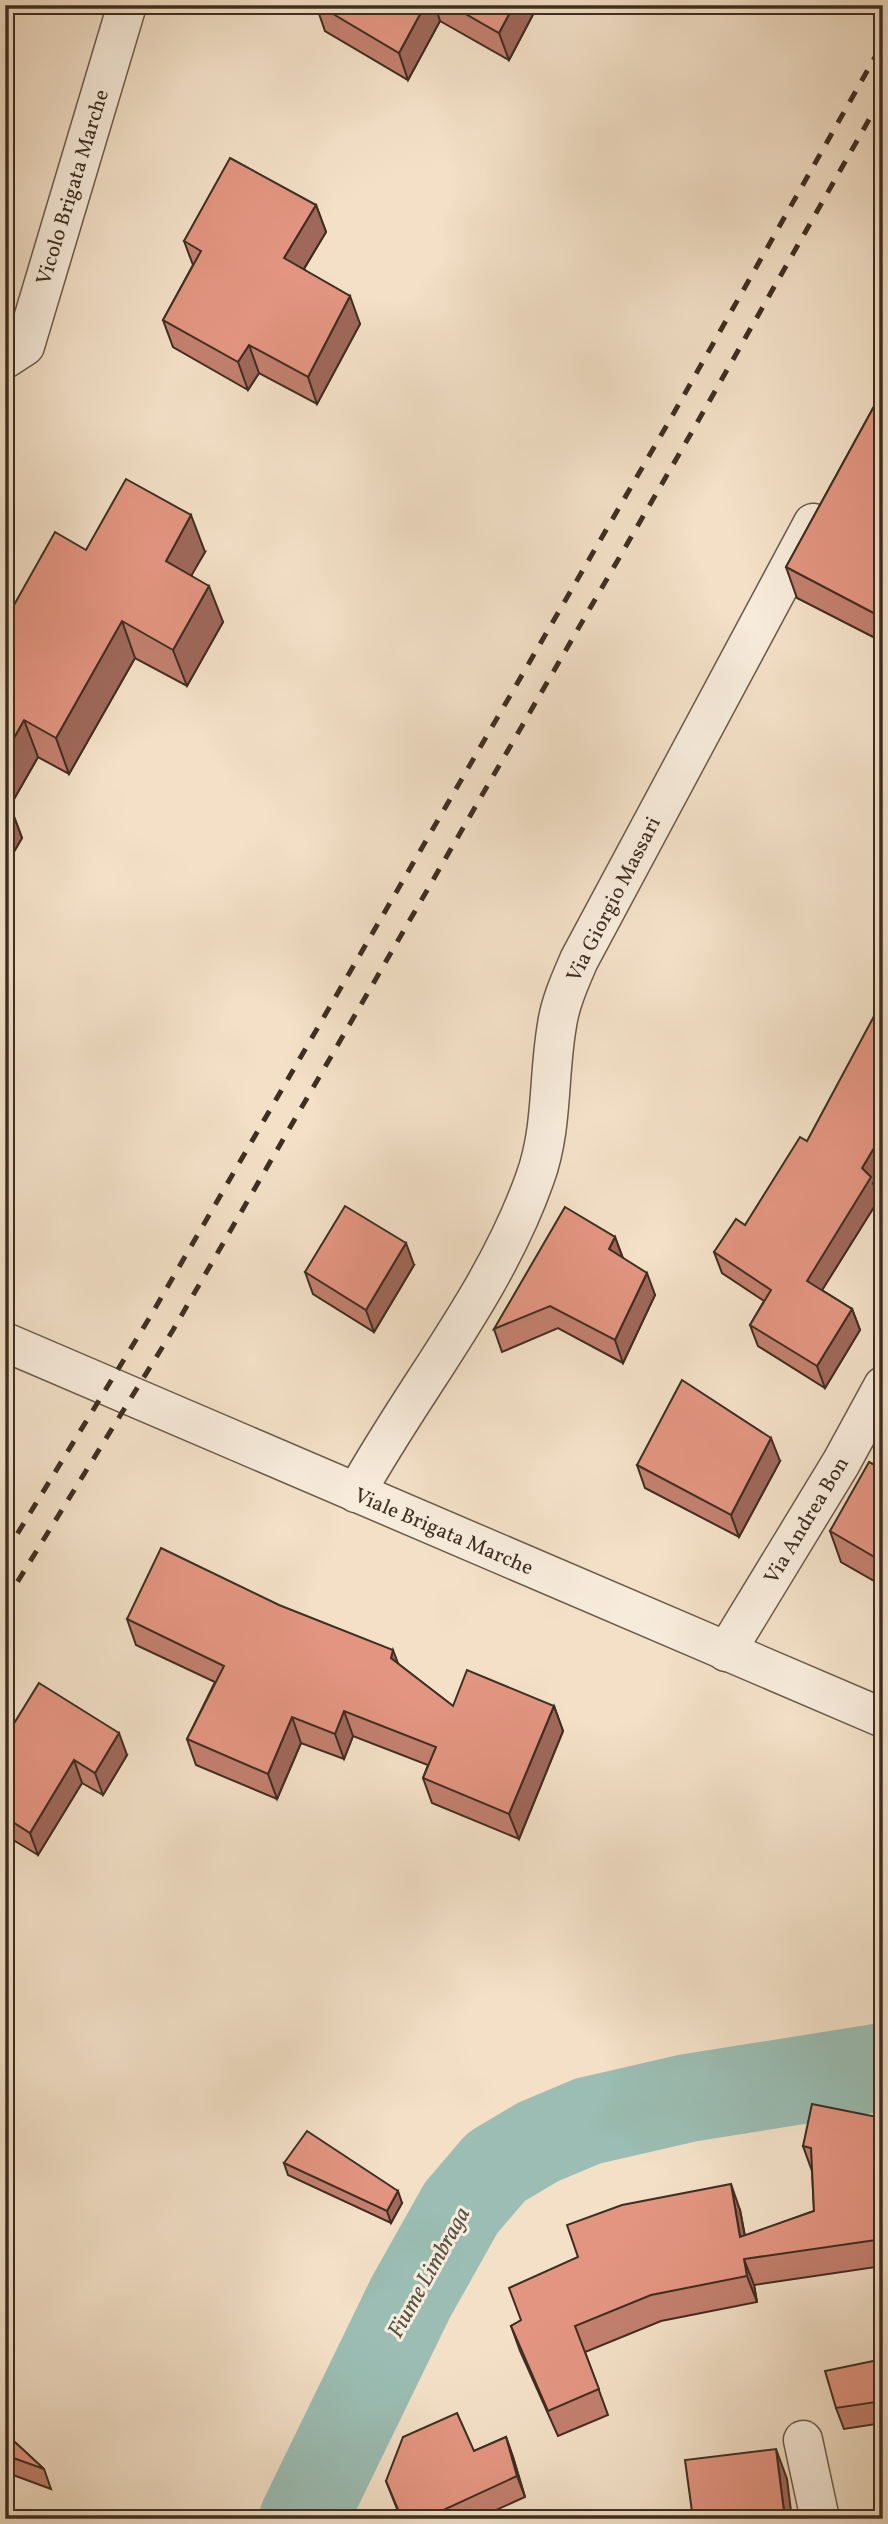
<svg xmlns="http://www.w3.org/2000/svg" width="888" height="2524" viewBox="0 0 888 2524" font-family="Vollkorn,serif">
<rect width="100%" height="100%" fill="#f3e0c7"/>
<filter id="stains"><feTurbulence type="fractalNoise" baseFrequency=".00286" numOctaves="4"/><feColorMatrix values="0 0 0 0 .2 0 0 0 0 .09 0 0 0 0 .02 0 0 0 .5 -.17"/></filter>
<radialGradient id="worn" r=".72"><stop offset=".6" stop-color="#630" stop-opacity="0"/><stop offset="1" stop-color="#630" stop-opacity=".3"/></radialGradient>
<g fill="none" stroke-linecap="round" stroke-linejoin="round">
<!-- river -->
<path stroke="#9bbdb3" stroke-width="88" d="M303 2519 411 2297 461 2208 496 2167 538 2142 588 2121 688 2098 883 2067"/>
<defs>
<g id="minor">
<path d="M5 359 25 346 127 5"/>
<path d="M5 1342 883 1718"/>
<path d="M356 1493C414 1388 495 1292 535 1178 553 1129 548 1076 557 1025 560 1003 570 981 579 960L813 523"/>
<path d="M726 1652 841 1463 883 1386"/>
<path d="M803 2440 820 2519"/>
</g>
</defs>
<!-- minor casing -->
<use href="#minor" stroke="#6b5a4a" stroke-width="41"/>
<!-- minor -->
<use href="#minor" stroke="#f7ebdb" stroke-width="38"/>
<!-- rail -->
<g stroke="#3e2e21" stroke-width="5" stroke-dasharray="12 12" stroke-linecap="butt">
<path d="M5 1554 150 1317 671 418 883 43"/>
<path d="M5 1602 173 1330 693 430 883 95"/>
</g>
</g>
<!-- wall -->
<g fill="#c3806f" stroke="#3e2e21" stroke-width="2">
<path d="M316 5H538L509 60 440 21 408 80 325 31Z"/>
<path d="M316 205 326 232 304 269 360 324 317 404 259 373 248 390 173 347 163 320 193 265 184 241Z"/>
<path d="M883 390V642L797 598 786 567Z"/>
<path d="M205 552 191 575 223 622 187 686 135 658 69 774 38 757 10 806 22 838 5 867V621Z"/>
<path d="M873 1183 879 1199 822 1290 852 1309 860 1330 825 1388 758 1346 750 1325 764 1301 722 1273 714 1252 745 1225Z"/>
<path d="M615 1237 623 1258 655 1295 623 1363 558 1328 502 1352 494 1329Z"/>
<path d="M414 1265 374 1332 313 1294 305 1272Z"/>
<path d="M780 1461 739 1537 645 1488 637 1465Z"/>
<path d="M883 1469V1586L841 1562 830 1531Z"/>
<path d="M127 1619 398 1664 453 1706H554L563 1731 519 1839 432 1803 423 1778 428 1765 353 1736 344 1759 301 1743 277 1799 196 1765 187 1739 215 1682 136 1645Z"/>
<path d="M5 1738 127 1755 103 1795 82 1783 38 1855 5 1835Z"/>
<path d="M882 2118 883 2266 754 2285 757 2302 661 2321 585 2352 608 2415 558 2436 520 2351 511 2326 740 2210 745 2236 814 2211 812 2171 803 2146Z"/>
<path d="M284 2163 402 2203 391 2223 288 2175Z"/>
<path d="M883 2359V2423L844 2429 836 2408Z"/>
<path d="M5 2433 44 2469 51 2489 5 2472Z"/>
<path d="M506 2437 513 2457 525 2497 476 2519H401L386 2481 474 2451Z"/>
</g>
<!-- shaded-wall -->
<g fill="#9f685a" stroke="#3e2e21" stroke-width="2">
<path d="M425 5H435L440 21 408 80 399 53Z"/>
<path d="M514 5H538L509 60 499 33Z"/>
<path d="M316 205 326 232 294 285 284 258Z"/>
<path d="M350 296 360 324 317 404 308 377Z"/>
<path d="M249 345 259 373 248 390 238 362Z"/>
<path d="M191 515 205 552 179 597 166 561Z"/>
<path d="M209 586 223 622 187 686 173 650Z"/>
<path d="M122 621 135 658 69 774 56 738Z"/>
<path d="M24 720 38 757 10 806 22 838 5 867V754Z"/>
<path d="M883 1133V1167L873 1183 879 1199 814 1303 807 1281 862 1168Z"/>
<path d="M615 1237 623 1259 609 1249Z"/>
<path d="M406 1243 414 1265 374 1332 366 1310Z"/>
<path d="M647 1273 655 1295 623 1363 615 1340Z"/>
<path d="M852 1309 860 1330 825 1388 817 1366Z"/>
<path d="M771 1438 780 1461 739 1537 731 1515Z"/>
<path d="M393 1650 403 1676 391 1658Z"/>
<path d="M554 1706 563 1731 519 1839 509 1814Z"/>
<path d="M344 1711 353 1736 344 1759 335 1734Z"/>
<path d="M292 1717 301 1743 277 1799 268 1774Z"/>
<path d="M119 1733 127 1755 103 1795 95 1773Z"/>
<path d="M74 1760 82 1783 38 1855 30 1833Z"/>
<path d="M883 2119V2171L876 2152Z"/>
<path d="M731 2184 740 2210 749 2259 740 2237Z"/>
<path d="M398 2191 402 2203 391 2223 387 2211Z"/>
<path d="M876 2195 883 2213V2238Z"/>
<path d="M744 2259 754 2285 757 2302 747 2276Z"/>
<path d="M506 2437 513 2457 525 2497 517 2476Z"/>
<path d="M776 2449 787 2479 792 2519H785Z"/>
</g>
<!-- building -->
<g fill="#e39581" stroke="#3e2e21" stroke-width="2">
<path d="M318 5H425L399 53Z"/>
<path d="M450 5H514L499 33Z"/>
<path d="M230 158 316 205 284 258 350 296 308 377 249 345 238 362 163 320 201 251 184 241Z"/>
<path d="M883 390V618L786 567Z"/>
<path d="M126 479 191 515 166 561 209 586 173 650 122 621 56 738 24 720 5 754V621L55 532 86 550Z"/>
<path d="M880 1005 883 1006V1133L862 1168 871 1177 807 1281 852 1309 817 1366 750 1325 771 1290 714 1252 736 1219 745 1225 800 1137 807 1141Z"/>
<path d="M345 1206 406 1243 366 1310 305 1272Z"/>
<path d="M565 1207 615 1237 609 1249 647 1273 615 1340 550 1306 494 1329Z"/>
<path d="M682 1380 771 1438 731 1515 637 1465Z"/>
<path d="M869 1462 883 1469V1562L830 1531Z"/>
<path d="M161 1548 279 1605 393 1650 391 1658 453 1706 467 1670 554 1706 509 1814 423 1778 436 1747 344 1711 335 1734 292 1717 268 1774 187 1739 224 1666 127 1619Z"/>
<path d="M39 1683 119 1733 95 1773 74 1760 30 1833 5 1817V1738Z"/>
<path d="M812 2104 882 2118 876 2152 883 2153V2198L876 2195 883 2239 744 2259 747 2276 651 2295 575 2326 599 2389 548 2411 511 2326 521 2320 509 2288 578 2257 567 2225 622 2205 731 2184 740 2237 814 2211 811 2148 803 2146Z"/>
<path d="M307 2131 398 2191 387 2211 284 2163Z"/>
<path d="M883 2359V2401L836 2408 825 2371Z"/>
<path d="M457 2413 474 2451 506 2437 517 2476 424 2519H402L386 2481 403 2437Z"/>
<path d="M5 2433 44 2469 5 2455Z"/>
<path d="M776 2449 785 2519H693L685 2460Z"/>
</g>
<g text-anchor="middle" stroke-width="6" stroke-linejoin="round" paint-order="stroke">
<!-- street labels -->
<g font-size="21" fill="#3e2e21" stroke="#f7ebdb">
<text transform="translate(72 187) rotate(-73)" y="7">Vicolo Brigata Marche</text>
<text transform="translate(613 899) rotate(-63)" y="7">Via Giorgio Massari</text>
<text transform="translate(806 1520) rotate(-59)" y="7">Via Andrea Bon</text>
<text transform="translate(444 1531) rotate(23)" y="7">Viale Brigata Marche</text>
</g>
<!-- water labels -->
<g font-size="23" font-style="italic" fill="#555246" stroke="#f7ebdb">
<text transform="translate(428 2272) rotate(-61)" y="8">Fiume Limbraga</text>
</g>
</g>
<!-- margin -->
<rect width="888" height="2524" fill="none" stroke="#f3e0c7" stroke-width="28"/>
<rect x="7" y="7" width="874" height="2510" fill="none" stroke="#3e2e21" stroke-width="3.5"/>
<rect x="14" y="14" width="860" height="2496" fill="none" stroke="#3e2e21" stroke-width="2"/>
<rect width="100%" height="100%" filter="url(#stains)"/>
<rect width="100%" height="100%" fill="url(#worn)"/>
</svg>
